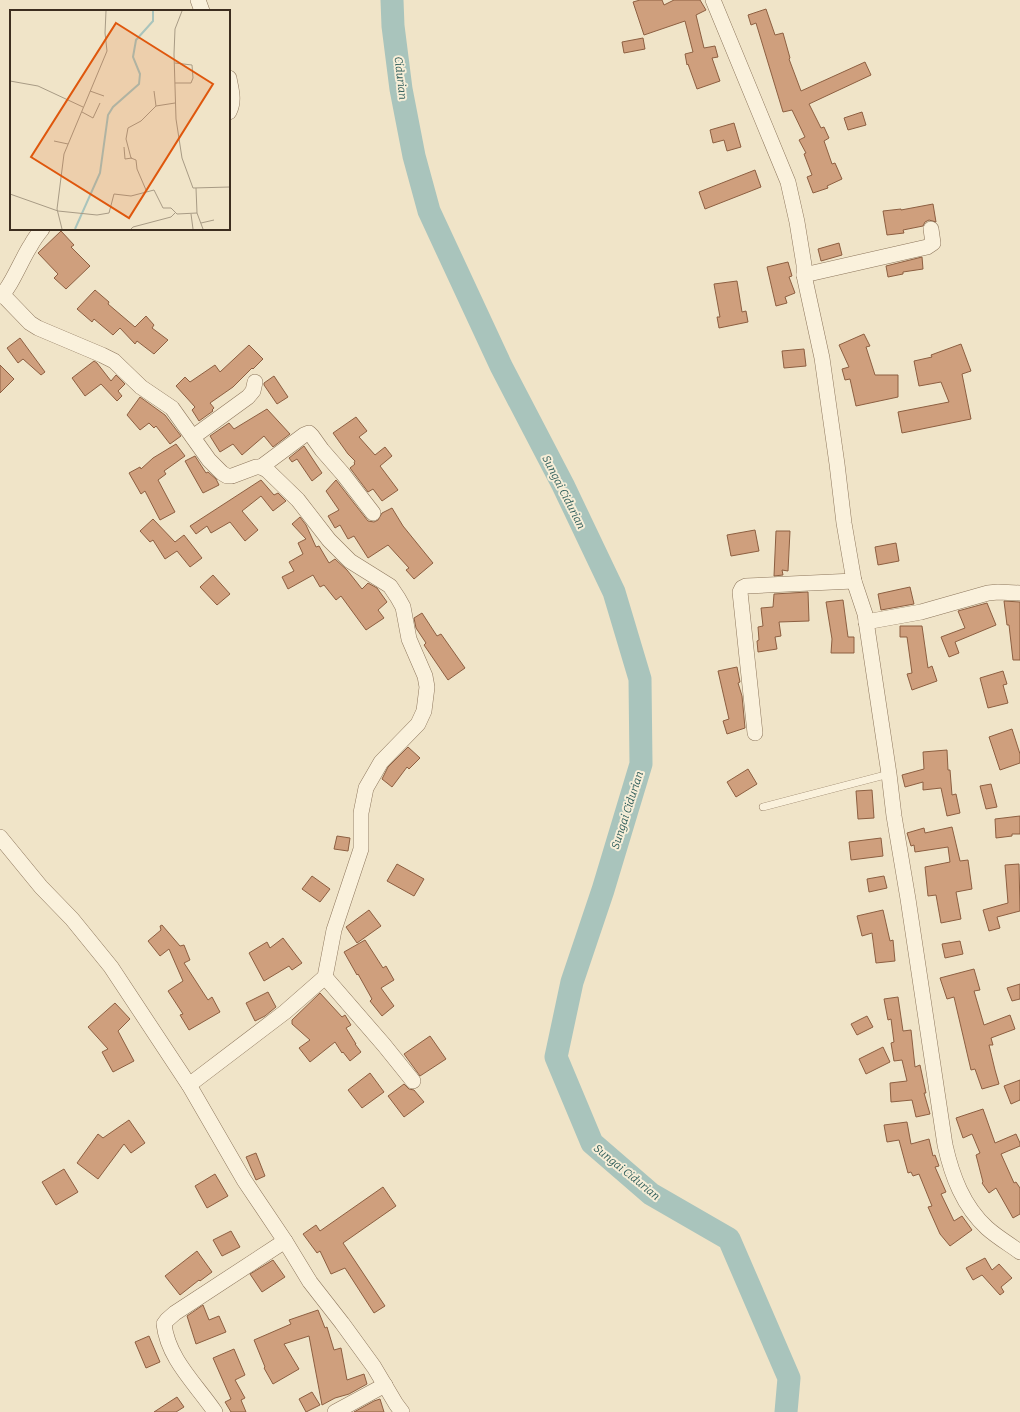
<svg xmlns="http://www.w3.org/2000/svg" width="1020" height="1412" viewBox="0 0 1020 1412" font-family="Bitter,serif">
<rect width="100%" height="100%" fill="#f0e4c8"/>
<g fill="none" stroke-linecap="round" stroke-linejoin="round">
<!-- river -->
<path stroke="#a9c4bc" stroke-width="23" d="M392 0 393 26 401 89 414 156 429 211 501 366 563 485 614 592 640 679 641 764 603 890 572 982 556 1057 592 1143 651 1194 729 1239 789 1378 786 1412"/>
</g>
<!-- building -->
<g fill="#cf9f7d" stroke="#8d5f41">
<path d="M640 0H662L664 5 674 0H700L706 10 696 15 704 48 715 46 718 57 712 58 720 81 697 89 688 64 687 65 685 54 693 52 685 21 644 35 633 2Z"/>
<path d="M766 9 775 35 783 33 790 58 789 59 801 91 865 62 871 75 809 104 821 128 824 127 829 138 824 141 832 164 835 163 842 179 827 186 828 188 813 193 807 177 812 175 804 154 806 153 799 140 805 137 792 110 783 112 756 23 751 25 748 15Z"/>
<path d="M643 38 645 49 624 53 622 42Z"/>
<path d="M862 112 866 125 848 130 844 118Z"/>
<path d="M734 123 741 147 727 151 724 140 713 143 710 130Z"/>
<path d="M755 170 761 187 705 209 699 192Z"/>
<path d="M933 204 936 222 929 220 925 222 923 226 903 230 904 233 887 235 883 211 901 209V210Z"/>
<path d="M61 231 74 245 71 247 90 266 66 289 54 278 58 274 38 253Z"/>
<path d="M839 243 842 255 821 261 818 249Z"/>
<path d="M922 257 923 269 903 272V274L888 277 886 266Z"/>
<path d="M788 262 792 276 789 277 795 293 785 297 787 303 776 306 767 267Z"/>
<path d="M737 281 742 312 746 311 748 322 719 328 717 317H720L714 284Z"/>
<path d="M95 290 109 302 108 304 135 327 146 316 154 325 152 328 168 340 154 354 137 341 135 344 120 328 113 335 94 319 92 322 77 309Z"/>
<path d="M864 334 870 346 866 347 875 375H898V397L856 406 850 379 845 380 842 369 849 367 839 345Z"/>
<path d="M20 338 45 372 41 375 23 359 18 363 7 348Z"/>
<path d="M961 344 971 371 962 374 971 419 902 433 898 412 949 402 941 382 919 386 914 361 932 357 931 355Z"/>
<path d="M249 345 263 359 253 369 252 368 233 387 210 403 214 408 212 410 213 411 199 421 192 410 195 407 176 386 185 377 190 382 215 365 220 372Z"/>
<path d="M804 349 806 366 784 368 782 351Z"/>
<path d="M94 361 97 363 111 381 116 375 125 384 118 391 122 396 117 401 101 384 85 396 72 378Z"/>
<path d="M0 365 14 379 0 393Z"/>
<path d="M274 376 288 397 277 404 264 385V383Z"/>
<path d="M140 397 165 415 181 436 170 444 156 426 154 428 149 423 140 430 127 415Z"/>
<path d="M267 409 290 434 273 447 264 436 242 455 233 444 220 452 210 436 229 423 234 429Z"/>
<path d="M356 417 367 431 359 437 375 455 385 447 392 456 380 466 398 490 382 501 373 489 368 492 350 468 355 464 354 463 355 461 348 454 333 433Z"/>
<path d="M176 444 185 456 164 471 166 474 158 480 175 512 160 520 145 491 141 494 129 473 140 467 141 469 153 458Z"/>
<path d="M304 446 322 473 312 481 297 459 292 462 289 458Z"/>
<path d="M195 456 206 473 208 472 216 479 219 485 203 493 185 461Z"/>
<path d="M261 480 274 495 278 493 286 501 273 511 261 496 242 511 258 530 245 541 230 522 211 533 207 526 196 534 190 526Z"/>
<path d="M336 480 368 521 374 522 378 520 382 513 392 508 403 526 433 563 414 579 406 570 409 568 388 545 368 558 354 536 348 539 340 525 335 528 328 516 339 510 326 491Z"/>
<path d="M300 517 306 525 316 547 319 546 329 563 335 559 347 570 362 589 368 583 377 588 387 602 378 610 384 618 366 630 341 596 336 600 324 585 320 587 313 575 288 589 282 577 294 571 289 562 303 554 298 543 306 539 292 524Z"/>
<path d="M153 519 175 542 184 535 202 558 190 567 177 551 165 559 153 540 150 542 140 531Z"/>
<path d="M755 530 759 551 731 556 727 535Z"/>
<path d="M776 531H790L788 571 782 570 783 575 774 576Z"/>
<path d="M896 543 899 561 878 565 875 547Z"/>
<path d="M213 575 230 594 217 605 200 587Z"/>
<path d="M910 587 914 604 881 610 878 594Z"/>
<path d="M808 592 809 621 779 622 781 636 775 637 777 649 758 652 757 641 759 640 758 627 763 626 761 608 773 607 774 594Z"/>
<path d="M843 600 848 637H854V653H831L832 639 826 602Z"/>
<path d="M1004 601 1020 602V660H1013L1009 625H1007Z"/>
<path d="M987 603 996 625 955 642 959 653 949 657 941 637 965 628 958 611Z"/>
<path d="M422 613 437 636 441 634 465 668 448 680 424 645 426 643 416 628 414 618Z"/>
<path d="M900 626H922L928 668 932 666 937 681 912 690 907 674 912 673 907 637H900Z"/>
<path d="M737 667 740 682 738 683 742 696 745 728 727 734 723 721 729 719 718 671Z"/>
<path d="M1003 671 1007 684 1003 685 1008 703 988 708 980 678Z"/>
<path d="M1012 729 1020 754V763L1000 770 989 737Z"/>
<path d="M408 747 420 758 409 769 407 767 392 787 382 779 388 767Z"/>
<path d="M947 750 948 770H950L952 795 956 794 960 813 947 816 941 788 923 790V782L905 787 902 775 924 769 923 752Z"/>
<path d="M748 769 757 784 736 797 727 782Z"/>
<path d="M991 784 997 807 986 809 980 786Z"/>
<path d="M872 790 874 818 858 819 856 791Z"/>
<path d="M1020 816V834H1012V836L996 838 995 819Z"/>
<path d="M952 827 960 861 968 860 972 889 956 892 961 919 941 923 936 895 928 896 925 867 950 862 948 847 915 852 914 845 911 846 907 833 924 828 925 833Z"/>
<path d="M337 836 350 838 348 851 334 849Z"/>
<path d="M881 838 883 856 851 860 849 842Z"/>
<path d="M397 864 424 879 414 896 387 881Z"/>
<path d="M1019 864 1020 911 997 917 1000 928 989 931 983 910 1008 903 1005 865Z"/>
<path d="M312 876 330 889 320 902 302 889Z"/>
<path d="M884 876 887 888 869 892 867 879Z"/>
<path d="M369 910 381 926 357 943 346 927Z"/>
<path d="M883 910 890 941 893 940 895 961 876 963 872 933 862 936 857 916Z"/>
<path d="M162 925 180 946 184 945 190 960 184 963 208 1000 212 997 220 1012 189 1030 180 1015 183 1014 168 991 183 981 169 949 160 956 148 941 161 930 160 926Z"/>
<path d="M283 938 302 963 292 970 289 966 264 981 249 953 267 942 270 948Z"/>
<path d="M365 940 383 968 386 966 394 980 381 988 394 1006 382 1016 370 1001 372 999 358 974 357 975 344 952Z"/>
<path d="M960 941 963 954 945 958 942 944Z"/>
<path d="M974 969 980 990 974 991 984 1025 1010 1015 1015 1029 991 1038 993 1045H989L995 1070 999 1084 982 1089 975 1069 971 1070 954 997 947 999 940 978Z"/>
<path d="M1020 984V999L1012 1001 1007 988Z"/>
<path d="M268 992 276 1007 265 1016 255 1021 246 1003Z"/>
<path d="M320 993 342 1017 345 1015 351 1025 346 1028 356 1044H355L361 1052 350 1061 343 1052 342 1053 335 1042 310 1062 299 1048 310 1040 292 1024V1020Z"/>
<path d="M898 997 903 1031 911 1030 915 1067 920 1065 926 1093H924L930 1114 916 1117 912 1100 891 1102 890 1083 907 1081 902 1060 894 1061 891 1043 894 1042 891 1019 888 1020 884 999Z"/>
<path d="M115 1003 130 1019 118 1031 134 1061 113 1072 102 1052 108 1049 88 1027Z"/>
<path d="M867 1016 873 1027 857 1035 851 1024Z"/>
<path d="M430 1036 446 1059 420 1076 404 1054Z"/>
<path d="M883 1047 890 1062 866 1074 859 1059Z"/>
<path d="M370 1073 384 1092 362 1108 348 1090Z"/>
<path d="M1020 1080V1100L1011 1104 1004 1086Z"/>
<path d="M404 1084 409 1089 414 1090 424 1102 404 1117 388 1096Z"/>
<path d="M983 1109 995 1143 1016 1134 1020 1143V1146L1001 1154 1014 1183 1016 1182 1020 1188V1214L1013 1218 996 1188 989 1193 982 1183 983 1182 976 1155 980 1153 972 1134 963 1138 956 1118Z"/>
<path d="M129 1120 145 1143 131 1153 124 1144 98 1179 77 1163 98 1134 103 1138Z"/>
<path d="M907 1122 911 1144 929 1139 933 1156 935 1155 939 1166 935 1167 946 1192 941 1194 954 1221 962 1216 972 1230 950 1246 940 1234 928 1207 932 1206 919 1174 913 1176 911 1172 908 1173 899 1140 887 1142 884 1125Z"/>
<path d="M256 1153 265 1176 256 1180 246 1157Z"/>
<path d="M64 1169 78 1192 56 1205 42 1182Z"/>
<path d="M215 1174 228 1196 207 1208 195 1186Z"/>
<path d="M383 1187 396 1206 343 1243 385 1306 374 1313 345 1268 331 1274 320 1251 317 1253 303 1234 316 1225 320 1231Z"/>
<path d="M231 1231 240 1247 222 1256 213 1240Z"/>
<path d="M197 1251 212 1272 200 1281 199 1280 180 1295 165 1276Z"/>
<path d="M985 1258 992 1270 999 1264 1012 1278 1001 1287 1004 1292 1000 1295 982 1275 973 1280 966 1268Z"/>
<path d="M273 1260 285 1277 262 1292 250 1274Z"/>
<path d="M203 1305 209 1320 219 1316 226 1332 196 1344 187 1316Z"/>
<path d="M318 1310 325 1328 327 1327 334 1350 341 1348 347 1380 364 1374 367 1384 349 1394 335 1398 322 1405 309 1336 284 1344 299 1369 273 1384 264 1368 265 1367 254 1340 291 1324 289 1320Z"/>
<path d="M149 1336 160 1362 146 1368 135 1342Z"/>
<path d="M234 1349 245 1375 235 1380 245 1398 241 1400 246 1412H231L225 1402 231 1399 213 1358Z"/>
<path d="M312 1392 320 1405 306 1412 299 1399Z"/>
<path d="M177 1397 184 1407 176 1412H154Z"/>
<path d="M380 1399 384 1412H354L374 1401Z"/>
</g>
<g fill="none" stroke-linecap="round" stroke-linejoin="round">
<defs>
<path id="service" d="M763 807 889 774"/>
<g id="minor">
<path d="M198 0 202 11"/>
<path d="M713 0 788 182 797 222 804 265V275L822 358 837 464 844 523 854 581 865 614 889 774 894 816 908 899 945 1145C952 1176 963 1206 987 1228 997 1237 1009 1244 1020 1252"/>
<path d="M229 78C231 90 235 100 229 112"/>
<path d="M804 275 927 247 933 243 931 229"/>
<path d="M3 295 30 323 38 328 102 355 114 361 141 387 172 408 209 460 222 473 227 476H232L256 467H261L267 470 298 500 329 540 350 561 390 586 398 598 403 607 409 639 425 676 427 687 424 711 418 724 381 762 366 788 361 813V849L334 930 325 977 285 1012 189 1085"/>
<path d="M0 296C10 290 23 256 31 245 34 239 38 234 42 229"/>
<path d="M193 437 248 397 253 391 255 382"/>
<path d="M261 467 304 435 309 433 312 436 322 450 343 474 373 513"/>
<path d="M866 622 921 612 988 593 998 592 1020 593"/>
<path d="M755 733 740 592 742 588 746 586 854 581"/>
<path d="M0 837 41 887 72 919 111 967 189 1085 244 1180 285 1241 310 1282 342 1323 374 1367 396 1404 402 1412"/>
<path d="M325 977 384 1045 413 1081"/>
<path d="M215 1412C196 1384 168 1359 164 1324L167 1320 175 1313 285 1241"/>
<path d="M335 1412 385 1385"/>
</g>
</defs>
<!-- service casing -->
<use href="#service" stroke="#8d765c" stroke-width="8"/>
<!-- minor casing -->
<use href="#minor" stroke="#8d765c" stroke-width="16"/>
<!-- service -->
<use href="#service" stroke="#faf1dc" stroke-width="7"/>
<!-- minor -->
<use href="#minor" stroke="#faf1dc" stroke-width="15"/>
</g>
<g text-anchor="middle" stroke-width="4" stroke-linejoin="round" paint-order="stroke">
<!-- water labels -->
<g font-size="11" font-style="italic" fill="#2f5d5a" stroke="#f7eed8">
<text transform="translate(401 78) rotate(83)" y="4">Cidurian</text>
<text transform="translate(564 492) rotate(63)" y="4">Sungai Cidurian</text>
<text transform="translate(627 810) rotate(-72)" y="4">Sungai Cidurian</text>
<text transform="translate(627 1172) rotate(39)" y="4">Sungai Cidurian</text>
</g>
</g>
<!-- overview -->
<g transform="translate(10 10)">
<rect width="220" height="220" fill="#f0e4c8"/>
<path fill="none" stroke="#a9c4bc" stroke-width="2" d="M65 219 90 163 98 105 103 97 129 74 130 64 123 47 126 30 143 11V1"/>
<path fill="none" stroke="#a89b85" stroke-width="1" d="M172 1 165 19 164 44 166 109 172 148 183 178 220 177M165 53 182 55 183 68 181 73H165M0 71 28 76 73 97M80 81 94 86M144 81 146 96M72 102 83 108 90 93M44 131 58 134M114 137 115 149 122 148M186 178 187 203 193 219M136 180 127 159 126 150 121 148 116 129 118 118 131 111 146 96 165 93M0 184 48 201 87 205 99 203 104 184 121 186 144 180 153 198H161L167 204 187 203M181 204 183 219M191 213 204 210M52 219 47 199 54 144 97 41 95 23 96 1M121 219 123 217 161 207 165 203"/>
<path fill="#df570d" fill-opacity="0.15" stroke="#df570d" stroke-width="2" d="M106 13 203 74 119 208 21 147Z"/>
<rect width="220" height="220" fill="none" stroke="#3d2e20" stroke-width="2"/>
</g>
</svg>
